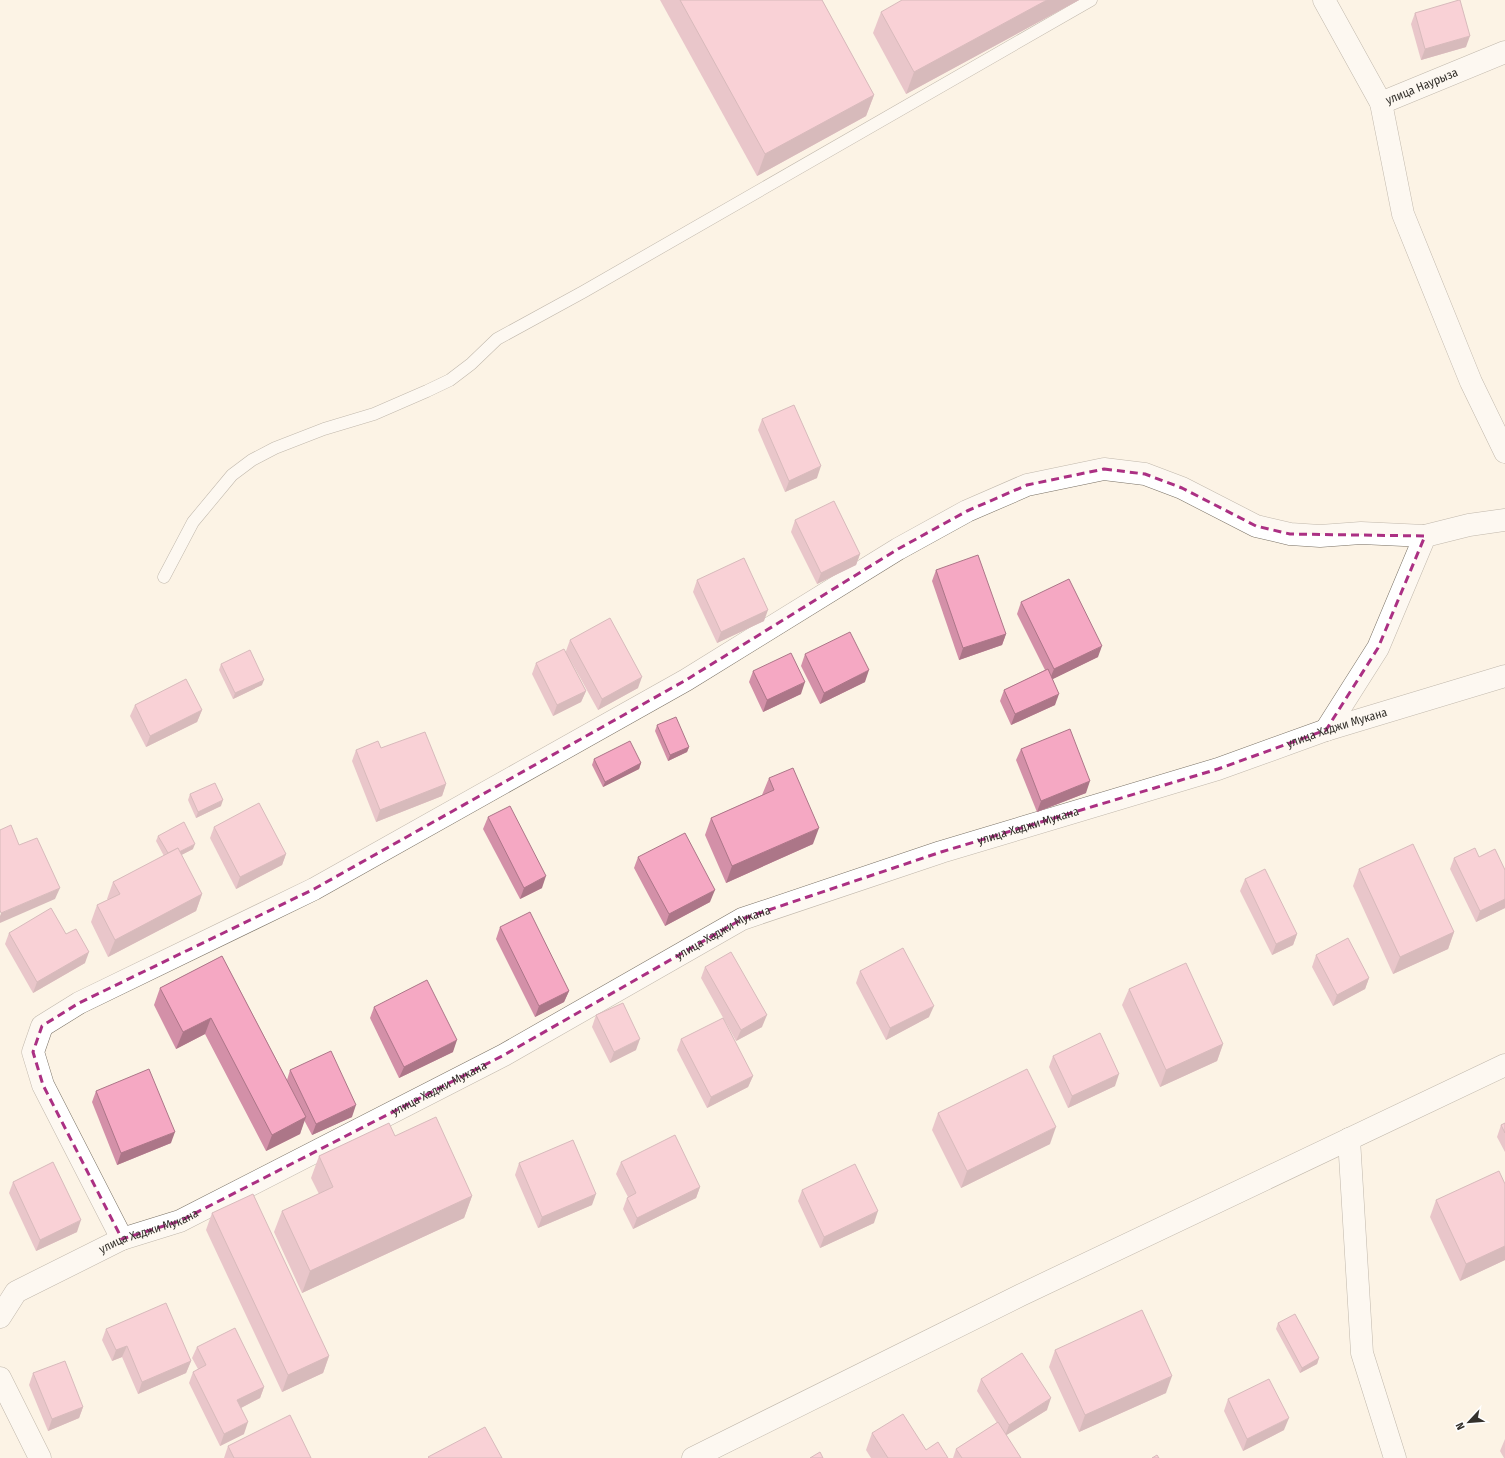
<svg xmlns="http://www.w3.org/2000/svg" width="1505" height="1458" viewBox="0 0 1505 1458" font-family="'Fira Sans Condensed',sans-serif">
<rect width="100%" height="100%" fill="#fcf3e5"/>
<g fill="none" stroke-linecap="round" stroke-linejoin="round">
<defs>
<path id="service" d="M164 577 193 522 232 475 252 460 275 448 324 429 374 414 427 391 450 380 471 364 497 339 583 292 1091 0"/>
<g id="minor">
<path id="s1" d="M1381 103 1505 52"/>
<path d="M1326 730 1378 648 1425 536 1469 525 1505 520"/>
<path d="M1349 1139 1362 1353 1395 1458"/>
<path d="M122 1239 43 1085 33 1052 42 1026 79 1003 314 889 686 680 898 549 967 511 1027 485 1104 469 1145 474 1182 488 1256 526 1290 534 1320 536 1361 533 1425 536"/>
<path id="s2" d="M0 1317 16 1292 122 1239 180 1221 504 1055 742 919 941 852 1218 769 1326 730 1505 676"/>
<path d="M0 1378 40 1458"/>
<path d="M693 1458 1021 1295 1505 1065"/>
</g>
<path id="tertiary" d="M1324 0 1381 103 1403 214 1471 382 1505 452"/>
</defs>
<!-- service casing -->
<use href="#service" stroke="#797165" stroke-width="13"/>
<!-- minor casing -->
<use href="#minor" stroke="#797165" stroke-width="23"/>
<!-- tertiary casing -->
<use href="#tertiary" stroke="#797165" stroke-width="23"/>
<!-- service -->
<use href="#service" stroke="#fff" stroke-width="12"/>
<!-- minor -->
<use href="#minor" stroke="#fff" stroke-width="22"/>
<!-- tertiary -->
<use href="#tertiary" stroke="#fff" stroke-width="22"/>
</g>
<!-- wall -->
<g fill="#d390a8">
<path d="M660 0H822L874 95 866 116 757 176Z"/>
<path d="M1079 0 906 94 873 33 881 12Z"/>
<path d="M1415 13 1466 47 1421 60 1411 24Z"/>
<path d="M762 419 817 478 785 492 758 430Z"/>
<path d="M795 520 860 554 856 565 817 584 791 532Z"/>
<path d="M936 570 1006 634 1002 645 959 660 932 581Z"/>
<path d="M697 580 764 621 717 643 693 592Z"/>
<path d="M1021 602 1098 657 1052 679 1055 705 1011 725 1000 701 1004 690 1045 670 1017 614Z"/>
<path d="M570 640 638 688 598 710 568 656 586 691 581 702 553 716 532 674 536 663 566 651Z"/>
<path d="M805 654 865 682 820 704 801 666Z"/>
<path d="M221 664 262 685 233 699 219 670Z"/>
<path d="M753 671 801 694 763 712 749 682Z"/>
<path d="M135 705 202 710 197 722 146 747 130 716Z"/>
<path d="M657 725 689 747 687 752 668 761 655 731Z"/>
<path d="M381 748 446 784 442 796 376 822 352 761 356 750Z"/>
<path d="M1021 749 1086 793 1037 812 1016 760Z"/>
<path d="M594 759 641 763 639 769 603 787 592 765Z"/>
<path d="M769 778 813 844 726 883 705 835 711 818 762 795Z"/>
<path d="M190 794 221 806 196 818 188 800Z"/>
<path d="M488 817 542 888 520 899 483 829Z"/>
<path d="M214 827 286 854 282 865 236 889 210 838Z"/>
<path d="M158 836 193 849 181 855 202 894 196 911 108 957 91 922 97 905 108 900 107 899 113 882 164 856 156 841Z"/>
<path d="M638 857 710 902 665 926 634 868Z"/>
<path d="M1479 857 1505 870V908L1476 922 1450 869 1454 858Z"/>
<path d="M1359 869 1454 932 1448 949 1393 974 1353 886Z"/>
<path d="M1245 879 1297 934 1293 945 1272 955 1240 891Z"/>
<path d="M500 927 569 991 564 1002 535 1017 496 939Z"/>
<path d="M9 933 66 934 85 963 33 993 5 944Z"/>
<path d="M1316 955 1369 978 1365 989 1333 1006 1312 967Z"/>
<path d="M222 956 287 1080 290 1070 352 1117 312 1135 304 1120 300 1134 266 1151 205 1034 176 1049 154 1005 160 988Z"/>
<path d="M705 967 762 1027 736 1041 701 978Z"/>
<path d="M860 971 929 1017 886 1040 856 983Z"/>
<path d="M1129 989 1223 1044 1217 1061 1160 1087 1122 1005Z"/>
<path d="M374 1007 453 1052 399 1078 370 1018Z"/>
<path d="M596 1015 636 1050 610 1063 592 1027Z"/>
<path d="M681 1039 753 1076 748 1087 707 1108 677 1050Z"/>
<path d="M1053 1056 1115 1086 1068 1108 1049 1067Z"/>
<path d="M96 1091 171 1143 117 1165 92 1102Z"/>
<path d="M938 1113 1050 1144 961 1188 932 1130Z"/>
<path d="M1505 1123V1152L1497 1137 1501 1125Z"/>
<path d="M395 1136 472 1196 464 1218 302 1293 274 1232 282 1211 319 1194 311 1178 319 1156Z"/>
<path d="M621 1162 700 1187 696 1198 633 1229 623 1209 627 1198 628 1197 616 1174Z"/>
<path d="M519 1163 592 1205 538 1228 515 1175Z"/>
<path d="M13 1182 77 1232 36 1251 9 1193Z"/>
<path d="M1505 1184V1260L1460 1281 1430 1217 1436 1200Z"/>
<path d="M802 1190 874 1223 820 1248 798 1201Z"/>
<path d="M212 1213 329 1356 323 1373 282 1392 206 1230Z"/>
<path d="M1278 1323 1319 1358 1317 1364 1300 1373 1276 1329Z"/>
<path d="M106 1329 191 1361 186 1373 138 1394 122 1357 112 1361 102 1340Z"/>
<path d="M197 1347 264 1387 260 1398 241 1408 244 1434 220 1446 189 1383 193 1372 198 1369 192 1358Z"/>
<path d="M1055 1350 1166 1393 1079 1432 1049 1367Z"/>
<path d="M33 1373 83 1407 79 1418 48 1431 29 1385Z"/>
<path d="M981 1379 1047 1410 1006 1435 1021 1458H953L956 1449 997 1423 977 1391Z"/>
<path d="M1228 1399 1284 1430 1243 1451 1224 1411Z"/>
<path d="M872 1433 926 1450 948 1458H871L866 1450Z"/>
<path d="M1505 1439V1458H1504L1500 1451Z"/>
<path d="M228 1446 311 1458H224Z"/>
</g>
<!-- shaded-wall -->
<g fill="#ac7688">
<path d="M1047 0H1079L906 94 914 72Z"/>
<path d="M1470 36 1466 47 1421 60 1425 49Z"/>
<path d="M874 95 866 116 757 176 765 154Z"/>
<path d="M821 466 817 478 785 492 789 481Z"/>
<path d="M860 554 856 565 817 584 821 573Z"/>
<path d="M768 610 764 621 717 643 721 632Z"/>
<path d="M1006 634 1002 645 959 660 963 648Z"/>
<path d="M1102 646 1098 657 1049 681 1054 669Z"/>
<path d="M869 670 865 682 820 704 824 693Z"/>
<path d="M642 677 638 688 598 710 602 699Z"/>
<path d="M264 680 262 685 233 699 235 693Z"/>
<path d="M805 682 801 694 763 712 767 700Z"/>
<path d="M586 691 581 702 553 716 557 705Z"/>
<path d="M1059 694 1055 705 1011 725 1015 714Z"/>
<path d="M202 710 197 722 146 747 150 736Z"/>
<path d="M689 747 687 752 668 761 670 755Z"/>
<path d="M641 763 639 769 603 787 605 782Z"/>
<path d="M1090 781 1086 793 1037 812 1041 801Z"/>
<path d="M446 784 442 796 376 822 380 810Z"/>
<path d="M223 800 221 806 196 818 198 812Z"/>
<path d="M819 828 813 844 726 883 732 866Z"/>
<path d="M195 844 193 849 168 862 170 857Z"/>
<path d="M286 854 282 865 236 889 240 877Z"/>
<path d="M546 876 542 888 520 899 524 888Z"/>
<path d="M60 888 55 899 0 923V916L1 913Z"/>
<path d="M715 890 710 902 665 926 669 914Z"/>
<path d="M202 894 196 911 108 957 115 940Z"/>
<path d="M1505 899V908L1476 922 1480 911Z"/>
<path d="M1454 932 1448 949 1393 974 1400 957Z"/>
<path d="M1297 934 1293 945 1272 955 1276 944Z"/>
<path d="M89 952 85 963 33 993 37 982Z"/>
<path d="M1369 978 1365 989 1333 1006 1337 995Z"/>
<path d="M569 991 564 1002 535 1017 539 1006Z"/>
<path d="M934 1006 929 1017 886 1040 890 1028Z"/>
<path d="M767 1015 762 1027 736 1041 741 1030Z"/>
<path d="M211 1018 205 1034 176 1049 183 1032Z"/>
<path d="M640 1039 636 1050 610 1063 614 1052Z"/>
<path d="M457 1040 453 1052 399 1078 404 1067Z"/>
<path d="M1223 1044 1217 1061 1160 1087 1166 1070Z"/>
<path d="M1119 1074 1115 1086 1068 1108 1072 1096Z"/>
<path d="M753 1076 748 1087 707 1108 711 1097Z"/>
<path d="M356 1105 352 1117 312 1135 316 1124Z"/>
<path d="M306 1117 300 1134 266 1151 272 1135Z"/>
<path d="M1056 1127 1050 1144 961 1188 967 1171Z"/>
<path d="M175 1132 171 1143 117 1165 121 1153Z"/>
<path d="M700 1187 696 1198 633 1229 637 1218Z"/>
<path d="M596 1194 592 1205 538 1228 542 1217Z"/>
<path d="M472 1196 464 1218 302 1293 310 1271Z"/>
<path d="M878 1211 874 1223 820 1248 824 1237Z"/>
<path d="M81 1220 77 1232 36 1251 40 1240Z"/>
<path d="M1505 1246V1260L1460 1281 1466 1264Z"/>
<path d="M127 1346 122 1357 112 1361 116 1350Z"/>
<path d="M329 1356 323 1373 282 1392 288 1375Z"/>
<path d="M1319 1358 1317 1364 1300 1373 1302 1368Z"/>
<path d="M191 1361 186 1373 138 1394 142 1382Z"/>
<path d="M1172 1376 1166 1393 1079 1432 1085 1415Z"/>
<path d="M264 1387 260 1398 233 1412 237 1400Z"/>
<path d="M1051 1398 1047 1410 1005 1436 1009 1425Z"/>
<path d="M83 1407 79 1418 48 1431 52 1419Z"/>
<path d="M1289 1418 1284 1430 1243 1451 1247 1439Z"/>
<path d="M248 1422 244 1434 220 1446 224 1434Z"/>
</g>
<!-- building -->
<g fill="#f5a8c3" stroke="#ac7688">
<path d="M680 0H822L874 95 765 154Z"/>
<path d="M902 0H1047L914 72 881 12Z"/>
<path d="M1459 0H1460L1470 36 1425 49 1415 13Z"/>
<path d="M794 405 821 466 789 481 762 419Z"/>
<path d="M834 501 860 554 821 573 795 520Z"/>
<path d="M978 555 1006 634 963 648 936 570Z"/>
<path d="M744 558 768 610 721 632 697 580Z"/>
<path d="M1069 579 1102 646 1054 669 1021 602Z"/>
<path d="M610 618 642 677 602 699 570 640Z"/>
<path d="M850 632 869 670 824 693 805 654Z"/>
<path d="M564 649 586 691 557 705 536 663Z"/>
<path d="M250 650 264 680 235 693 221 664Z"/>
<path d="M791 653 805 682 767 700 753 671Z"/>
<path d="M1048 669 1059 694 1015 714 1004 690Z"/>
<path d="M186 679 202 710 150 736 135 705Z"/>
<path d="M676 717 689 747 670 755 657 725Z"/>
<path d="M1070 729 1090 781 1041 801 1021 749Z"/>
<path d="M425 732 446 784 380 810 356 750 378 741 381 748Z"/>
<path d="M630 741 641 763 605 782 594 759Z"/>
<path d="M793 768 819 828 732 866 711 818 774 790 769 778Z"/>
<path d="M215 783 223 800 198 812 190 794Z"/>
<path d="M259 803 286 854 240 877 214 827Z"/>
<path d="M510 806 546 876 524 888 488 817Z"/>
<path d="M184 822 195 844 179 852 178 848 168 853 158 836Z"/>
<path d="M11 825 19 845 37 838 60 888 1 913 0 910V830Z"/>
<path d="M685 833 715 890 669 914 638 857Z"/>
<path d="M1413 844 1454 932 1400 957 1359 869Z"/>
<path d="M178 848 202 894 115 940 97 905 120 894 113 882Z"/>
<path d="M1475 848 1479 857 1495 849 1505 870V899L1480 911 1454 858Z"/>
<path d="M1265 869 1297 934 1276 944 1245 879Z"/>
<path d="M51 908 66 934 76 929 89 952 37 982 9 933Z"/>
<path d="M530 912 569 991 539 1006 500 927Z"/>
<path d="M1348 938 1369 978 1337 995 1316 955Z"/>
<path d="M903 948 934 1006 890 1028 860 971Z"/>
<path d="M731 952 767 1015 741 1030 705 967Z"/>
<path d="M222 956 306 1117 272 1135 211 1018 183 1032 160 988Z"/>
<path d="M1186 963 1223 1044 1166 1070 1129 989Z"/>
<path d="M427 980 457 1040 404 1067 374 1007Z"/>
<path d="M623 1003 640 1039 614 1052 596 1015Z"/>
<path d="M723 1018 753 1076 711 1097 681 1039Z"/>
<path d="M1100 1033 1119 1074 1072 1096 1053 1056Z"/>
<path d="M331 1051 356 1105 316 1124 290 1070Z"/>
<path d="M149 1069 175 1132 121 1153 96 1091Z"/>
<path d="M1027 1069 1056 1127 967 1171 938 1113Z"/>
<path d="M436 1117 472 1196 310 1271 282 1211 333 1187 319 1156 389 1123 395 1136Z"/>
<path d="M1505 1123V1133L1501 1125Z"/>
<path d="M675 1135 700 1187 637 1218 627 1198 636 1193 621 1162Z"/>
<path d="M573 1140 596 1194 542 1217 519 1163Z"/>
<path d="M53 1162 81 1220 40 1240 13 1182Z"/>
<path d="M855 1164 878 1211 824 1237 802 1190Z"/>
<path d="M1499 1171 1505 1184V1246L1466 1264 1436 1200Z"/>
<path d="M253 1194 329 1356 288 1375 212 1213Z"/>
<path d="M166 1303 191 1361 142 1382 127 1346 116 1350 106 1329Z"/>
<path d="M1142 1310 1172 1376 1085 1415 1055 1350Z"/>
<path d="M1295 1314 1319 1358 1302 1368 1278 1323Z"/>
<path d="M235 1328 264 1387 237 1400 248 1422 224 1434 193 1372 206 1365 197 1347Z"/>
<path d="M1022 1353 1051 1398 1009 1425 981 1379Z"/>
<path d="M65 1361 83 1407 52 1419 33 1373Z"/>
<path d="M1269 1379 1289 1418 1247 1439 1228 1399Z"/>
<path d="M903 1414 926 1450 938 1442 948 1458H888L872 1433Z"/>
<path d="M290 1415 311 1458H234L228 1446Z"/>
<path d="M998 1422 1021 1458H962L956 1449Z"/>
<path d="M485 1427 502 1458H429L428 1457Z"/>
<path d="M820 1452 823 1458H810Z"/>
<path d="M1157 1455 1159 1458H1152Z"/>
</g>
<!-- marked area -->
<path d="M0 0H1505V1458H0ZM1104 469 1145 474 1182 488 1256 526 1290 534 1425 536 1378 648 1326 730 1218 769 941 852 742 919 504 1055 180 1221 122 1239 43 1085 33 1052 42 1026 79 1003 314 889 686 680 898 549 967 511 1027 485Z" fill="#fcf3e5" fill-opacity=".55" fill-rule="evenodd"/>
<path fill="none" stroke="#ab3083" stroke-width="3" stroke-dasharray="8 5" stroke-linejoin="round" d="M1104 469 1145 474 1182 488 1256 526 1290 534 1425 536 1378 648 1326 730 1218 769 941 852 742 919 504 1055 180 1221 122 1239 43 1085 33 1052 42 1026 79 1003 314 889 686 680 898 549 967 511 1027 485Z"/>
<g text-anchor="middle" stroke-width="3" stroke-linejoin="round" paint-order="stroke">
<!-- street labels -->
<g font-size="12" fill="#34312c" stroke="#fff">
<text dy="4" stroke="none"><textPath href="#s1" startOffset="44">улица Наурыза</textPath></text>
<text dy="4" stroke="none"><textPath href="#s2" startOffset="1472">улица Хаджи Мукана</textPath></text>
<text dy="4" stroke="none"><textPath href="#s2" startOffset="1148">улица Хаджи Мукана</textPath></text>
<text dy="4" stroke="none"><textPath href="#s2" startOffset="824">улица Хаджи Мукана</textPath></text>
<text dy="4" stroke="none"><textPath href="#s2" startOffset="500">улица Хаджи Мукана</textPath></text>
<text dy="4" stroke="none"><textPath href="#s2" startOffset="176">улица Хаджи Мукана</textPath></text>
</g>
</g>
<!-- north arrow -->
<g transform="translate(1469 1422) rotate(244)" stroke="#ffffff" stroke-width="3" paint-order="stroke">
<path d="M0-3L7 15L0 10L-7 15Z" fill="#34312c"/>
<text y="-6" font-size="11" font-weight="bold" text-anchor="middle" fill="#34312c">N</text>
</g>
</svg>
